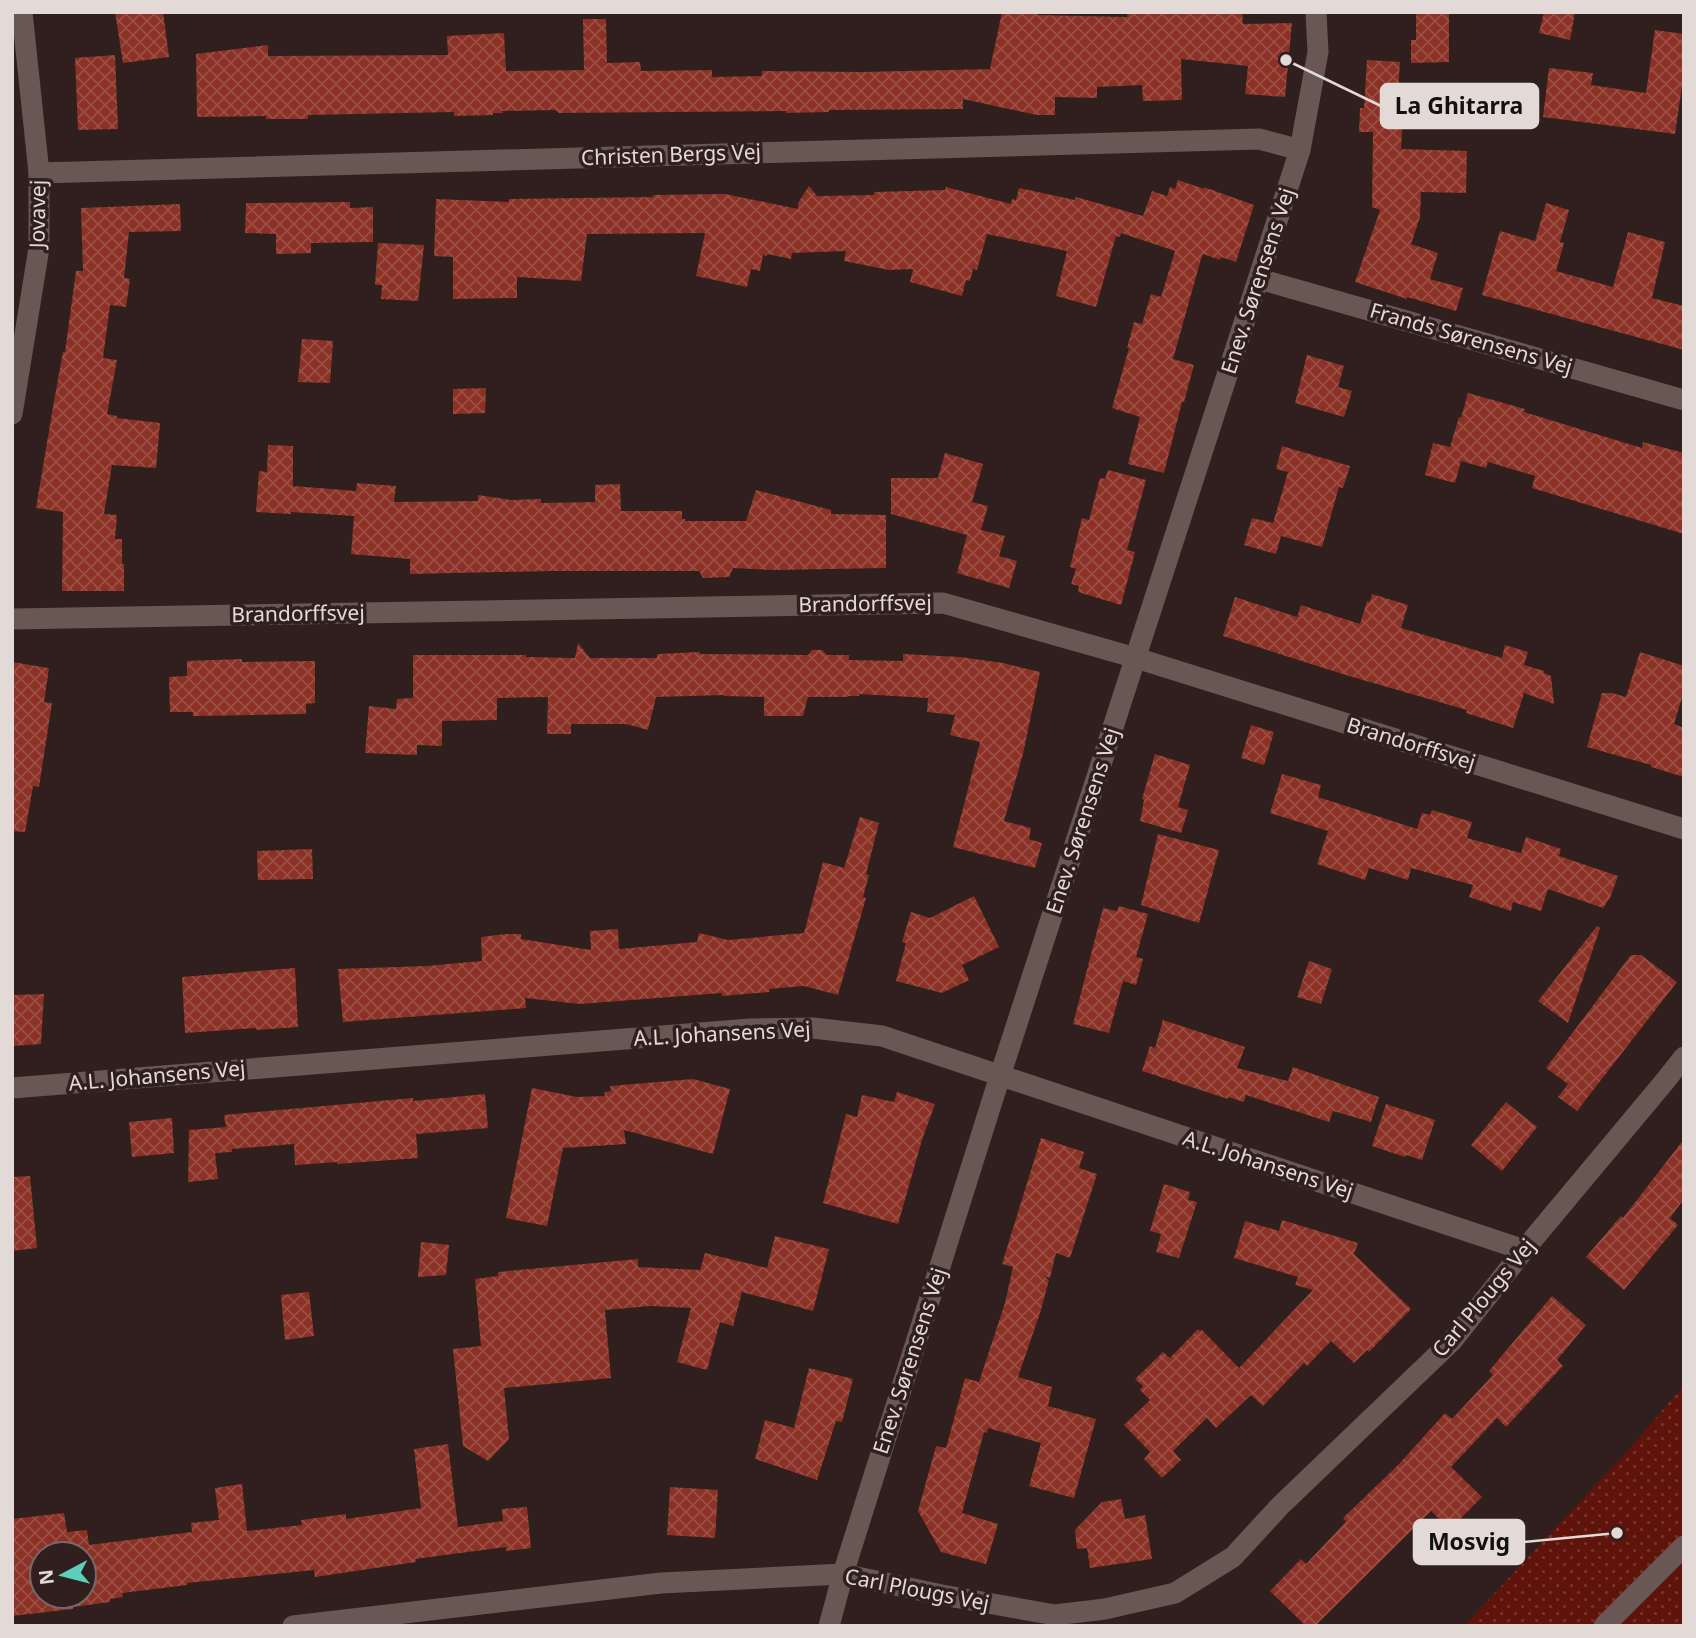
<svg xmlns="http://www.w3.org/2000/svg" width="1696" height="1638" viewBox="0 0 1696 1638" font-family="'Noto Sans',sans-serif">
<defs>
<pattern id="garden-dots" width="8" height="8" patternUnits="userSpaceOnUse" patternTransform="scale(1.75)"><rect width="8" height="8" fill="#5e130b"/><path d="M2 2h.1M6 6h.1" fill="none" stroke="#75352e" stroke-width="1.8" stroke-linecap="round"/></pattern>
<pattern id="building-cross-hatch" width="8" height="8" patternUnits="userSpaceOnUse" patternTransform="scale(1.75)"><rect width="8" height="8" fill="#8b3125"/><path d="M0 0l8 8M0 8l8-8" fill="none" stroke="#9b4e44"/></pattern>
</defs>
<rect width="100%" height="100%" fill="#2f1f1d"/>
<!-- garden -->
<path fill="url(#garden-dots)" d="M1684 1385V1626H1464L1630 1448Z"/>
<!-- building -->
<g fill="url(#building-cross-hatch)" fill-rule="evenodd">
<path d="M115 12H163L169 57 123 63Z"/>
<path d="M1002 12H1038L1037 15 1127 17 1128 12H1242L1243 24 1292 23 1285 97 1245 94 1248 66 1181 59 1182 100 1143 101 1142 85 1097 87V98L1055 97V115H1037L963 99V109L829 110V112L786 113V111L559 113 555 110 502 111 503 113H493V115L454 116V112L308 115V119H266V116L197 117 196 54 268 45V56L448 55 447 36 504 33 506 71 584 70 583 19H606L607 63 640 62 641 71 712 70V77L762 76V71L862 72 990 69Z"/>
<path d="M1416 12H1449V62L1411 63V40H1416Z"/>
<path d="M1544 12H1575L1570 40 1539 33Z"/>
<path d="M1655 30 1684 34V72L1675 134 1543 117 1549 68 1593 73 1591 85 1646 93Z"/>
<path d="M115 55 118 129 78 130 75 58Z"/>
<path d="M1367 60 1400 62 1397 111H1403L1401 149 1467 151 1466 193 1421 192 1420 217 1411 244 1438 253 1430 279 1463 288 1456 311 1407 297V299L1355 282 1380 210 1372 207 1373 132H1359L1360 108H1364Z"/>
<path d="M1178 180 1204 189V187L1254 205 1236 262 1221 257 1220 260 1203 254 1201 259 1173 359 1194 365 1184 402H1182L1164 473 1128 464 1140 417 1112 408 1129 348H1127L1134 322 1142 324 1151 294 1161 297 1175 251 1121 233 1120 237 1116 236 1096 307 1056 296 1067 251 987 234 977 270 973 269 970 281 966 280 962 296 910 282 913 269 889 270 844 261 846 251 792 253 791 259 767 254V256L763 255 760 271 751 269 747 287 696 276 705 233 587 234 581 281 517 277V298L453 299V257L434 256 436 199 509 202V199L653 197V195L725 194 798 209V203L809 186 817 196 874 195V192L945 190 946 187 1011 204 1012 199 1016 200 1019 188 1075 200 1076 197 1143 216 1152 191 1167 196 1170 187 1175 189Z"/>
<path d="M350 202V208L373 207V242L311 243V253L276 254V234L245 233 246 203Z"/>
<path d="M1546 203 1569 210 1560 242 1564 243 1556 271 1613 287 1628 232 1665 242 1652 298 1684 306V350L1482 295 1500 231 1535 241Z"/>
<path d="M180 204 181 231 129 232 124 278 130 279 126 307 110 305 103 358 117 360 107 414 117 416V418L160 423 156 468 112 465 104 514 117 515 115 539H122V564H124V591H62L63 512 36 508 54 401 63 352H65L76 271H83L81 208Z"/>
<path d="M378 243 424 245 418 301 381 299 382 285H375Z"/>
<path d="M302 339 333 341 330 383 298 382Z"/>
<path d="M1307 355 1344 366 1338 387 1352 391 1344 417 1295 403Z"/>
<path d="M486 388 485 413 453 414V389Z"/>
<path d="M1468 393 1525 409 1524 412 1642 448 1643 442 1684 453V534L1532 488 1535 476 1488 462 1486 468 1461 461 1455 483 1425 475 1433 443 1450 447 1459 417 1461 418Z"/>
<path d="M268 445 293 446V486L356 491 357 483 396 486 394 502 478 501V495L511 500 541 499V503L595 502V485L620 484 621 511H682V519H685V521H746L756 490 831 510V514L886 515V568L774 570 733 568 729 577 703 578 699 571H550L410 574V559L351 554 354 516 291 512V514L256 512 259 471 267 472Z"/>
<path d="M1282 446 1350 466 1343 488 1339 487 1322 547 1281 536 1276 554 1244 545 1252 518 1273 523 1288 472 1276 469Z"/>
<path d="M945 453 983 464 972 502 988 506 981 530 1005 536 999 556 1017 561 1009 588 957 573 967 535 891 514V478H938Z"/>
<path d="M1108 470 1146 480 1127 550 1135 552 1121 605 1078 592 1079 586 1071 584 1076 569 1070 567 1082 518 1089 520 1100 478 1105 479Z"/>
<path d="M1372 594 1408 605 1401 628 1502 658 1505 645 1528 652 1524 665 1544 671V673L1551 676 1554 704 1524 693 1513 728 1466 713 1467 710 1349 676 1223 636 1235 597 1297 617 1301 605 1360 624 1367 601 1370 602Z"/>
<path d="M578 643 590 658H657V654L700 652V654L808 655 812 650H822L827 655H849V660L903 661V654L960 657 1003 663 1040 672 1023 754 1004 821 1031 828 1029 839 1042 843 1035 868 953 847 980 742 950 735 955 715 927 712 928 698 859 694V696H848L849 697H808L803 716H764V697L724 696V695L656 697 648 730 626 724H571V734H547L548 697 497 698V720L442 721V746L417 745V755L365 753 369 706 396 709 397 699 413 698V655H526V657L575 658Z"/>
<path d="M1640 652 1684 666V691L1674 724 1684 728V777L1651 767V765L1587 747 1602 693H1612L1626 697Z"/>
<path d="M242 659V662L315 661V703L306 704V714L193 716V712H170L169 677 187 676V661Z"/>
<path d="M12 662 49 668 44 702 52 703 39 787 33 786 25 832 12 831Z"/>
<path d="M1251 725 1274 732 1264 765 1241 758Z"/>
<path d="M1155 754 1190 765 1178 807 1188 810 1181 833 1140 821 1144 800 1142 799Z"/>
<path d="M1282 774 1321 785 1318 797 1417 829 1422 813 1430 815 1432 810 1472 822 1467 838 1521 853 1526 837 1561 849 1559 856 1618 876 1610 898 1603 908 1548 889 1541 911 1513 902 1511 911 1469 897 1473 885 1411 868 1408 880 1369 868 1365 880 1317 864 1328 831 1270 813Z"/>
<path d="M860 817 879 823 866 874 869 875 863 897 866 898 838 995 804 986 769 989 770 992 722 996V993L580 1004 525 998 526 1008 343 1022 338 969 426 966 482 961 481 937 506 934H521V939L591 950 590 931 618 929 619 949 697 942 699 933 728 940 804 933 823 862 844 868Z"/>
<path d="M1158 834 1219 850 1199 923 1141 905Z"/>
<path d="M312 849 313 879 258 880 257 851Z"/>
<path d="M974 896 999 947 962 965 969 980 942 993 896 981 906 943 902 942 911 912 930 918Z"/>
<path d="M1119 906 1148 914 1136 957 1143 959 1136 985 1123 981 1109 1033 1073 1024 1103 908 1117 911Z"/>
<path d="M1597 926 1600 928 1568 1023 1538 1001Z"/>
<path d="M1631 955H1641L1677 982 1577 1111 1558 1097 1568 1084 1546 1068Z"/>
<path d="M1309 961 1332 969 1321 1004 1297 997Z"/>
<path d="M295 968 298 1027 256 1030V1028L185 1033 182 977Z"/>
<path d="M44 994 41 1044 12 1046V995Z"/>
<path d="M1163 1020 1245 1047 1237 1068 1288 1081 1293 1067 1379 1097 1371 1122 1333 1111 1329 1122 1246 1095 1244 1102 1228 1097V1099L1142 1071 1150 1046 1155 1048Z"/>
<path d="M693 1079 730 1089 713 1154 624 1130 626 1144 563 1148 547 1226 506 1218 532 1088 577 1097 605 1096 604 1092 611 1091 610 1086Z"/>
<path d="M897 1092 935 1104 922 1140 898 1224 823 1203 846 1114 857 1117 862 1095 894 1102Z"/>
<path d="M485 1094 488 1128 416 1134 418 1158 337 1164 338 1162 295 1165 294 1144 232 1149V1152L215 1153 218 1179 188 1182 189 1130 226 1127 224 1115 413 1098V1101Z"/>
<path d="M1506 1102 1537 1127 1502 1171 1471 1145Z"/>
<path d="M1386 1104 1435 1120 1422 1160 1406 1155 1405 1157 1372 1146Z"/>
<path d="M172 1118 174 1153 132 1157 129 1122Z"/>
<path d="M1041 1138 1084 1152 1079 1168 1097 1174 1070 1258 1056 1253 1050 1278 1044 1276 1049 1280 1040 1313 1018 1377 1052 1387 1048 1406 1096 1419 1074 1498 1029 1486 1041 1443 988 1428 987 1433 984 1432 962 1513 998 1524 986 1564 941 1552 918 1511 936 1446 946 1448 965 1378 979 1382 1005 1303 1013 1267 1002 1264Z"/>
<path d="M1684 1139V1199L1670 1218 1678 1225 1624 1290 1586 1257 1621 1216 1623 1218Z"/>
<path d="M30 1176 37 1248 12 1251V1177Z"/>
<path d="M1164 1184 1190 1192 1188 1200 1197 1202 1179 1258 1156 1252 1161 1234 1150 1231Z"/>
<path d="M1282 1220 1358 1243 1354 1254 1411 1309 1369 1352 1367 1350 1354 1363 1331 1341 1307 1366 1304 1363 1263 1406 1251 1395 1216 1428 1207 1418 1173 1451 1181 1460 1162 1478 1144 1459 1150 1452 1124 1425 1150 1400 1140 1390 1143 1386 1135 1379 1163 1352 1170 1358 1198 1329 1200 1331 1202 1330 1239 1368 1313 1290 1295 1285 1298 1277 1234 1258 1245 1221 1279 1231Z"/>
<path d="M775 1236 829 1249 813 1311 742 1292 733 1326 720 1322 707 1370 677 1362 691 1308 651 1306 605 1310 611 1378 504 1388 509 1439 488 1461 463 1446 453 1349 481 1346 475 1279 498 1276V1272L638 1259V1267L700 1270 705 1253 767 1268Z"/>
<path d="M421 1242 449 1245 446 1275 418 1277Z"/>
<path d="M309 1292 314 1336 285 1340 281 1295Z"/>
<path d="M1552 1296 1586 1325 1557 1360 1563 1366 1506 1427 1497 1418 1451 1467 1482 1497 1450 1529 1431 1511 1315 1626H1306L1270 1591 1301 1559 1306 1564 1344 1524 1346 1521 1343 1518 1399 1464 1445 1413 1452 1419 1493 1375 1489 1371Z"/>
<path d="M809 1368 853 1379 842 1422 836 1421 817 1480 755 1459 765 1420 794 1428Z"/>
<path d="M448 1444 458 1527 503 1521 502 1509 527 1507 531 1548 506 1551V1547L415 1559 416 1562 315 1577 314 1570 187 1583V1585L122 1593 123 1597 110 1599V1602L73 1607V1609L12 1616V1519L64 1513 67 1532 87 1530 89 1545 192 1532 191 1523 219 1520 215 1488 242 1484 247 1531 302 1525 301 1520 346 1514V1519L421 1508 414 1449ZM42 1554H84V1596H42Z"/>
<path d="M670 1487 718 1490 715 1538 667 1535Z"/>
<path d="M1121 1499 1125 1519 1145 1515 1152 1559 1090 1568 1087 1548 1077 1549 1075 1530 1102 1502Z"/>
</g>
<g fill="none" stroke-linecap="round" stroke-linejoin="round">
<!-- minor -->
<g stroke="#685753" stroke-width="21">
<path d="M39 173 1259 139 1300 150"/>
<path d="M1259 279 1684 400"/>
<path d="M12 414 39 248V173L22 12"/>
<path d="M12 619 943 603 1136 658 1684 829"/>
<path d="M12 1088 750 1029 813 1028 882 1036 1524 1250"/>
<path d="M293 1626 661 1583 843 1574 942 1595 1055 1615 1105 1609 1175 1593 1233 1557 1280 1506 1452 1341 1524 1250 1665 1081 1684 1057"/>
<path d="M829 1626 843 1574 1000 1076 1300 150 1318 52 1316 12"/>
<path d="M1604 1626 1684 1546"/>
</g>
</g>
<g text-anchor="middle" stroke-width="7" stroke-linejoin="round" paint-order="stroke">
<!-- street labels -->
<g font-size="21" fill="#e3d9d7" stroke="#2f1f1d">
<text transform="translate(671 155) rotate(-2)" y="7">Christen Bergs Vej</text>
<text transform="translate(38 214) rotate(-89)" y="7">Jovavej</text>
<text transform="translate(1258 281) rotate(-72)" y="7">Enev. Sørensens Vej</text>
<text transform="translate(1471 339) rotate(16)" y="7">Frands Sørensens Vej</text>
<text transform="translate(865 604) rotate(-1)" y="7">Brandorffsvej</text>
<text transform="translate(298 614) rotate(-1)" y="7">Brandorffsvej</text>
<text transform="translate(1411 744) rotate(17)" y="7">Brandorffsvej</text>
<text transform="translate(1083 821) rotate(-72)" y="7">Enev. Sørensens Vej</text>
<text transform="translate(722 1034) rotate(-3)" y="7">A.L. Johansens Vej</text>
<text transform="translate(157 1076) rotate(-5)" y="7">A.L. Johansens Vej</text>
<text transform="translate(1268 1165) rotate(18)" y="7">A.L. Johansens Vej</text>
<text transform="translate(1484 1298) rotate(-50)" y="7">Carl Plougs Vej</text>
<text transform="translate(910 1361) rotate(-72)" y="7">Enev. Sørensens Vej</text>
<text transform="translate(917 1590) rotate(11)" y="7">Carl Plougs Vej</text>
</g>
</g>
<!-- callouts -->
<path fill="none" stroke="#e3d9d7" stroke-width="2.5" d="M1286 60L1381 106M1617 1533L1524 1542"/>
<g fill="#e3d9d7" stroke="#2f1f1d" stroke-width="2.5">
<circle cx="1286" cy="60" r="7"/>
<circle cx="1617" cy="1533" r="7"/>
</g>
<g fill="#e3d9d7" stroke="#e3d9d7" stroke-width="2.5">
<rect x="1381" y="84" width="157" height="44" rx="7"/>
<rect x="1414" y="1520" width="110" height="44" rx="7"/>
</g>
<g font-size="23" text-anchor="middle" font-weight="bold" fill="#111">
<text x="1459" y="114">La Ghitarra</text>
<text x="1469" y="1550">Mosvig</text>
</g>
<!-- border -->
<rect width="1696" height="1638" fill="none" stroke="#e3d9d7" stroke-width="28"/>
<!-- north arrow -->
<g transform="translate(63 1575) rotate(263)"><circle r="33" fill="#2f1f1d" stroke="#776967" stroke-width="2"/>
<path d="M0-5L12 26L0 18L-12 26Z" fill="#5cceba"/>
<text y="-10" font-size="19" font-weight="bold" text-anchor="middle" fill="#e3d9d7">N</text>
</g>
</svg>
